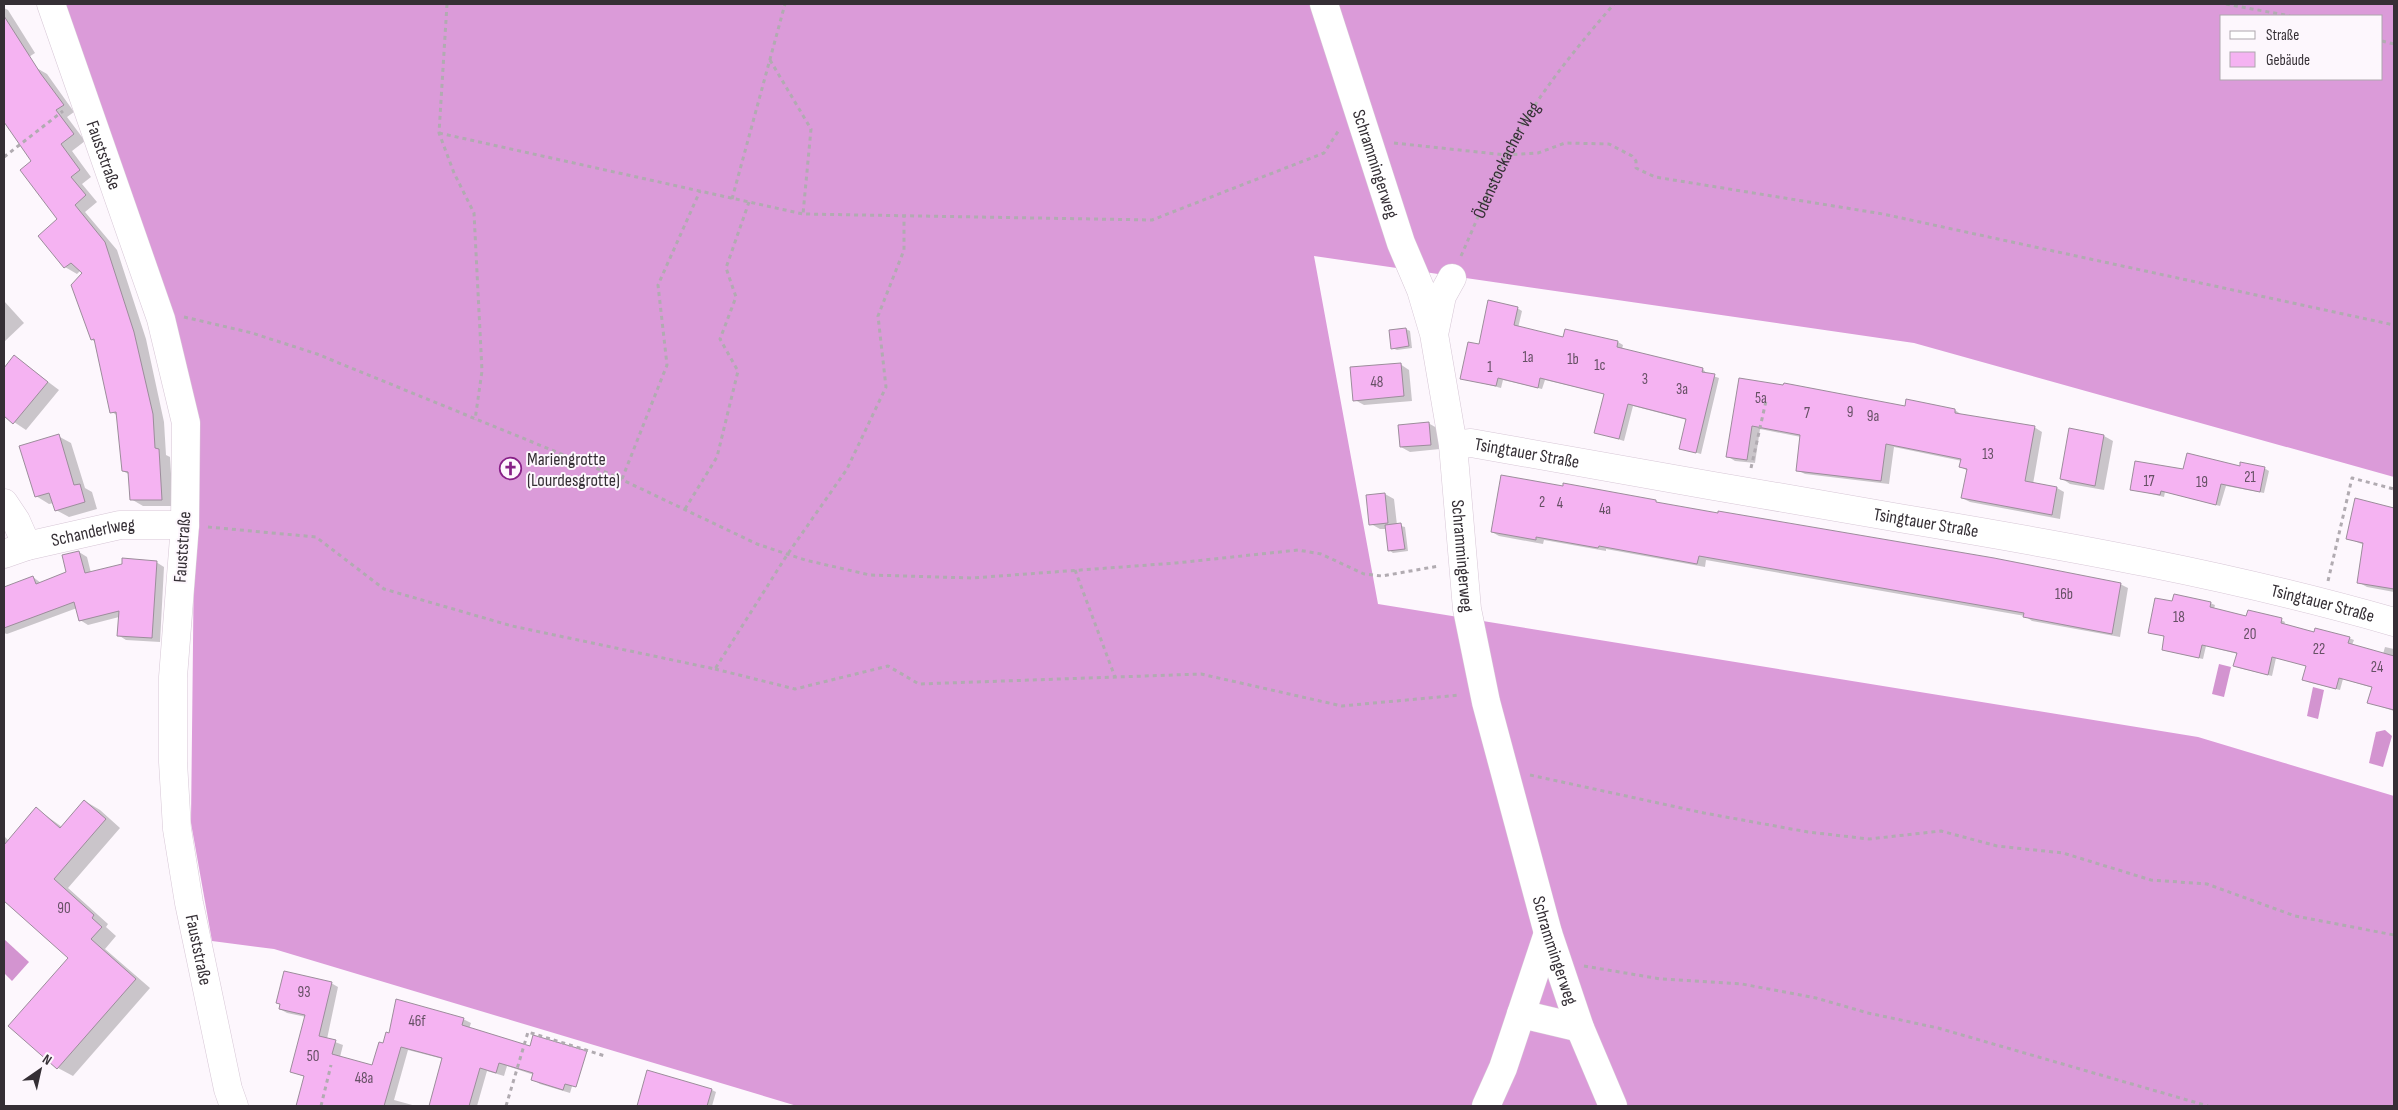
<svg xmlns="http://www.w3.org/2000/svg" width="2398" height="1110" viewBox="0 0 2398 1110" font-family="'Sofia Sans Condensed',sans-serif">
<rect width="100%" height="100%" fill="#fdf7fd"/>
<!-- forest -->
<path fill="#db9bd9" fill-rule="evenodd" d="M64 4H2394V477L1914 343 1314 256 1378 604 2198 737 2394 796V1106H797L274 949 212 941 191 823 195 466ZM2222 16H2382V79H2222Z"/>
<!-- water -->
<g fill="#d394d0">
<path d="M2219 664 2231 667 2224 697 2212 694Z"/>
<path d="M2313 687 2324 690 2318 719 2307 716Z"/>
<path d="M2385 730 2392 736 2383 767 2369 763 2376 732Z"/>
<path d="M4 939 29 962 12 981 4 973Z"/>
</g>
<!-- shadow -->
<g fill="#0003">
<path d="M4 8 8 10 35 53 4 73Z"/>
<path d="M35 67 47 74 74 112 67 117 85 141 72 151 91 177 82 184 97 202 85 212 117 250 146 339 164 422 166 455 170 457 173 506H143L131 499 130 475 123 471 118 416 112 412 96 342 92 340 83 273 81 270 77 274 65 267 39 236 59 219 33 162 4 120V90Z"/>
<path d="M4 301 24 323 4 342Z"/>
<path d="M1517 308 1522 311 1518 328 1564 338 1566 330 1618 342 1623 345 1622 349 1703 369 1707 374 1719 378 1701 454 1681 448 1687 420 1633 406 1624 441 1595 432 1605 394 1545 380 1542 389 1503 380 1501 388 1462 378 1480 346Z"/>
<path d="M1406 329 1410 331 1412 348 1397 350 1392 348Z"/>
<path d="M15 357 59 390 26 430 5 416 4 417V370Z"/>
<path d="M1400 364 1409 370 1412 401 1364 405 1355 400Z"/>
<path d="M1740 379 1906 408 1955 410 1962 415 2034 427 2042 432 2033 484 2057 488 2064 492 2060 519 1970 502 1962 498 1968 471 1961 467 1962 461 1894 447 1889 484 1805 474 1797 470 1801 437 1760 429 1755 463 1735 461 1727 456Z"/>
<path d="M1428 423 1437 428 1440 449 1410 452 1401 447Z"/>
<path d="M2070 430 2104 436 2113 441 2104 490 2070 484 2061 478Z"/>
<path d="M58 436 71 443 85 488 92 492 97 509 69 517 56 510 54 503 49 504 36 496Z"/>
<path d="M2241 468H2264L2269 471 2264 493 2226 486 2220 506 2165 492 2164 497 2132 489 2184 470Z"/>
<path d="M1385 494 1394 499 1397 525 1405 527 1408 551 1393 553 1389 550 1386 529H1380L1371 524Z"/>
<path d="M2356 500 2394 509V592L2367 587 2358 582 2364 545 2347 538Z"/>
<path d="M1656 502 1660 504 2120 584 2128 588 2120 637 2032 621 2025 616 1706 560 1705 567 1606 549V551L1544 540 1543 544 1499 536 1492 532Z"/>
<path d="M79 552 87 557 91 573 156 562 164 567 160 642 126 640 118 635 119 617 88 625 80 620 77 608 7 634 4 633V588L33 577 41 583 68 573Z"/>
<path d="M2173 603H2210L2215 605 2214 609 2247 617 2281 620 2285 622 2284 625 2315 634 2349 638 2354 640 2352 645 2383 654 2385 647 2394 649V711L2373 704V688L2343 679 2340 690 2308 682 2304 679 2307 666 2276 658 2272 676 2239 668 2235 666 2238 654 2206 646 2203 659 2167 651 2163 649 2165 637 2149 632Z"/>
<path d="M85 801 100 810 120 828 68 888 108 924 106 927 116 936 105 949 150 988 73 1076 58 1068 70 958 4 900V880L9 874 4 869V836L9 841 37 809 62 827Z"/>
<path d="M331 983 338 987 327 1039 343 1045 340 1057 373 1066 384 1045 463 1019 471 1023 469 1029 531 1047 582 1053 570 1093 540 1084 532 1079 534 1075 507 1066 504 1076 487 1071 477 1106H431L443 1059 408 1050 394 1100 416 1106H297L305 1077 292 1072 306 1017 287 1013 280 1009Z"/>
<path d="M648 1071 712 1090 716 1092 712 1106H638Z"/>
</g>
<!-- building -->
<g fill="#f5b3f2" stroke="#9c8d9b">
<path d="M4 16 41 74 64 105 56 110 74 134 61 144 80 170 71 177 86 195 75 205 105 242 134 332 153 414 155 448 159 449 162 500H130L128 472 122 471 116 412 110 413 94 339 91 340 71 285 82 273 71 263 64 268 38 236 57 219 20 170 31 161 4 122Z"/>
<path d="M1488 300 1518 307 1514 325 1563 337 1565 329 1618 341 1617 347 1703 368 1702 372 1715 374 1696 453 1679 449 1686 419 1628 404 1619 439 1594 433 1604 394 1540 378 1538 388 1498 378 1496 386 1460 379 1468 342 1479 344Z"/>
<path d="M1406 328 1409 346 1391 349 1389 330Z"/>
<path d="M14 355 48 382 13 424 4 416V368Z"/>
<path d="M1401 363 1404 396 1353 401 1350 367Z"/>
<path d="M1739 378 1783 385 1784 383 1905 406 1906 399 1955 409V413L2035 426 2025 481 2057 487 2052 515 1961 498 1967 469 1959 467 1961 459 1886 444 1881 481 1796 471 1800 435 1752 426 1747 460 1726 457Z"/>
<path d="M1429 422 1431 445 1400 447 1398 425Z"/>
<path d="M2069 428 2104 435 2095 486 2060 479Z"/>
<path d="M59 434 74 485 80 484 85 502 55 511 49 493 35 497 19 446Z"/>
<path d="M2187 453 2240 466V462L2265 467 2260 492 2221 484 2216 505 2161 491 2160 495 2130 490 2135 461 2183 469Z"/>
<path d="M1501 475 1563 486V483L1585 487 1656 500V502L1718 513V511L1994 558 2121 583 2112 634 2023 617 2024 613 1699 556 1697 564 1599 546 1598 548 1536 537V540L1491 532Z"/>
<path d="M1385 493 1388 523 1369 525 1366 495Z"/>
<path d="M2355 498 2394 508V589L2357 583 2363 543 2346 539Z"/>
<path d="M1401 523 1405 549 1388 551 1385 525Z"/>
<path d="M79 551 85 573 122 564V558L157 561 152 638 117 636 119 611 79 621 74 602 4 628V587L33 576 36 584 66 572 62 555Z"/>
<path d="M2174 594 2211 602 2210 607 2246 616 2248 610 2282 618 2281 623 2314 632 2315 628 2350 637 2348 643 2394 656V710L2367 703 2372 687 2339 678 2336 689 2302 680 2306 666 2272 657 2268 675 2233 666 2237 653 2202 645 2199 658 2162 650 2164 636 2148 633 2155 598 2172 601Z"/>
<path d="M84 800 106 819 54 879 94 915 92 918 102 927 91 939 136 979 57 1069 8 1026 68 958 4 901V845L36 807 60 828Z"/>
<path d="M284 971 332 982 319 1036 336 1040 332 1054 372 1065 379 1042 383 1043 386 1032 389 1033 396 999 464 1018 462 1025 530 1046 533 1035 587 1051 576 1087 565 1084 563 1090 531 1080 533 1073 499 1063 496 1073 480 1068 469 1106H429L442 1058 401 1047 384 1106H296L304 1076 290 1072 305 1015 279 1009 280 1004 276 1003Z"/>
<path d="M647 1070 712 1089 707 1106H637Z"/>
</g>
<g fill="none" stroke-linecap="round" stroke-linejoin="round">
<defs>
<g id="minor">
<path id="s2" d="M51 4 161 319 186 423 185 525 173 677V762L177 829 189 903 228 1089 234 1106"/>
<path id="s3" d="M1324 4 1401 243 1421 290 1434 334 1453 445 1467 609 1486 702 1548 933 1580 1028 1613 1106"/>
<path d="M1435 330 1442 296 1452 278"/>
<path id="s4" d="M1453 445 1471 443C1614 468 1756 494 1899 518 2067 546 2231 575 2394 622"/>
<path d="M4 503 16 521 27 546"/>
<path id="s5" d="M4 554 27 546 120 525H185"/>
<path d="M1521 1014 1580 1028"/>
<path d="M1486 1106 1503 1068 1548 933"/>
</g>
</defs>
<!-- minor casing -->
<use href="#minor" stroke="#d7c7d6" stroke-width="29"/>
<!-- path -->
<g stroke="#b1abb1" stroke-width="3" stroke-dasharray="4 4" stroke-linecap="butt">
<path d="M447 4 439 133 454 173 474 213 482 371 475 420"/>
<path d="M2226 4 2290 16"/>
<path d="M2382 41 2394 44"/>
<path d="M770 60 811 129 803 214"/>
<path d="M439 133 803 214 1152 220 1324 153 1339 130"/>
<path d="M1394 143 1506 155 1538 153 1565 143 1609 144 1632 156 1636 161V168L1655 177 1883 214 2394 325"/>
<path d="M4 157 63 111"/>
<path d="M732 199 785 4"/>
<path id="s1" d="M1461 256C1481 211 1499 164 1524 122 1550 80 1582 41 1614 4"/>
<path d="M184 317 252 333 317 354 608 473 757 544 805 560 870 575 972 578 1176 563 1298 550 1321 554 1364 574 1382 576 1439 566"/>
<path d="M1751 468 1766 401"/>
<path d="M622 479 667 365 658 285 700 191"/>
<path d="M685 509 717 457 738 371 720 339 736 297 726 268 749 202"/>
<path d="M208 527 316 537 384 589 512 626 715 669 787 555 847 469 886 387 878 316 904 250V216"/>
<path d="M1075 570 1115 677"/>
<path d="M2328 581 2352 478 2394 489"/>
<path d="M715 669 795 689 888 666 919 684 1201 674 1342 706 1460 695"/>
<path d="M1530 775 1704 813 1808 832 1869 839 1941 831 1997 846 2063 853 2151 880 2207 884 2295 916 2394 935"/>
<path d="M1584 966 1661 979 1742 984 1816 998 1868 1013 1938 1028 2208 1106"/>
<path d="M321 1106 331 1065"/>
<path d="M506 1106 528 1032 605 1056"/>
</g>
<!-- minor -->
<use href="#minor" stroke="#fff" stroke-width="28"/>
</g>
<!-- icons -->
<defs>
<symbol id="church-ring" viewBox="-11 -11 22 22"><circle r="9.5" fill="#fdf7fd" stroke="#872087" stroke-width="1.5"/><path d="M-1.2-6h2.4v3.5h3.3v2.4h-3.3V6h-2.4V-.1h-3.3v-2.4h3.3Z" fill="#872087"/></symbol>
</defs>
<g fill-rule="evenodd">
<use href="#church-ring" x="498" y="456" width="25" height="25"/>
</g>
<g text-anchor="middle" stroke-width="4" stroke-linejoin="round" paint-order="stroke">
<!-- number labels -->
<g font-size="15" fill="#655064">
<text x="1528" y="362">1a</text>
<text x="1573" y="364">1b</text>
<text x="1600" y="370">1c</text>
<text x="1490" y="372">1</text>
<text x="1645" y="384">3</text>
<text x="1377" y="387">48</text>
<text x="1682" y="394">3a</text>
<text x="1761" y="403">5a</text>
<text x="1850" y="417">9</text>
<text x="1807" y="418">7</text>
<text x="1873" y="421">9a</text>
<text x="1988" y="459">13</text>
<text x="2250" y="482">21</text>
<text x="2149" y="486">17</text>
<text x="2202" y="487">19</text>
<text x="1542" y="507">2</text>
<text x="1560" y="508">4</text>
<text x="1605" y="514">4a</text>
<text x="2064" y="599">16b</text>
<text x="2179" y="622">18</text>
<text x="2250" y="639">20</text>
<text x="2319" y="654">22</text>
<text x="2377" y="672">24</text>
<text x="64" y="913">90</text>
<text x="304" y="997">93</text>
<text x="417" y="1026">46f</text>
<text x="313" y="1061">50</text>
<text x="364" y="1083">48a</text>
</g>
<!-- street labels -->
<g font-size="18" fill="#352f35" stroke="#fdf7fd">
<text dy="6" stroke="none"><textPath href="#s2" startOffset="160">Fauststraße</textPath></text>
<text dy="6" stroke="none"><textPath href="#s1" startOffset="106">Ödenstockacher Weg</textPath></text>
<text dy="6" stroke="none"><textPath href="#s3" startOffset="168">Schrammingerweg</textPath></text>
<text dy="6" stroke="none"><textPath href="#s4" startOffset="75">Tsingtauer Straße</textPath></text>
<text dy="6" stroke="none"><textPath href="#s4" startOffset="480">Tsingtauer Straße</textPath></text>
<text dy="6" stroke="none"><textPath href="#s5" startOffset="92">Schanderlweg</textPath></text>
<text transform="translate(182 547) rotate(-86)" y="6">Fauststraße</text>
<text dy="6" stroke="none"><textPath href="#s3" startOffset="572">Schrammingerweg</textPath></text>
<text dy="6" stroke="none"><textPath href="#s4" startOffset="885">Tsingtauer Straße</textPath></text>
<text dy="6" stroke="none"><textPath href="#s3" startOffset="978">Schrammingerweg</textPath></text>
<text dy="6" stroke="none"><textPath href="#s2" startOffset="970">Fauststraße</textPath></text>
</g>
<!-- poi labels -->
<g font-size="18" fill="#352f35" stroke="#fdf7fd" text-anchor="start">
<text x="527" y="465">Mariengrotte<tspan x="527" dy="21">(Lourdesgrotte)</tspan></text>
</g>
</g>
<!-- border -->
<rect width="2398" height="1110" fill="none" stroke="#352f35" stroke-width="10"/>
<!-- legend -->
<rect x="2220" y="15" width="162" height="65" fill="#fdf7fd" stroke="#ada7ad"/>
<rect x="2230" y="31" width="25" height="8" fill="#ffffff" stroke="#ada7ad"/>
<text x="2266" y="40" font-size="15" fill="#352f35">Straße</text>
<rect x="2230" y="52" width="25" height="15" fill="#f5b3f2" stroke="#ada7ad"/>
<text x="2266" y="65" font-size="15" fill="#352f35">Gebäude</text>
<!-- north arrow -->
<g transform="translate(40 1070) rotate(34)" stroke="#fdf7fd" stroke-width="4" paint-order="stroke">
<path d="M0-4L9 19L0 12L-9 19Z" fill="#352f35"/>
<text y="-8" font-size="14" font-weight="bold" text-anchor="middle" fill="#352f35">N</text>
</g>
</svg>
